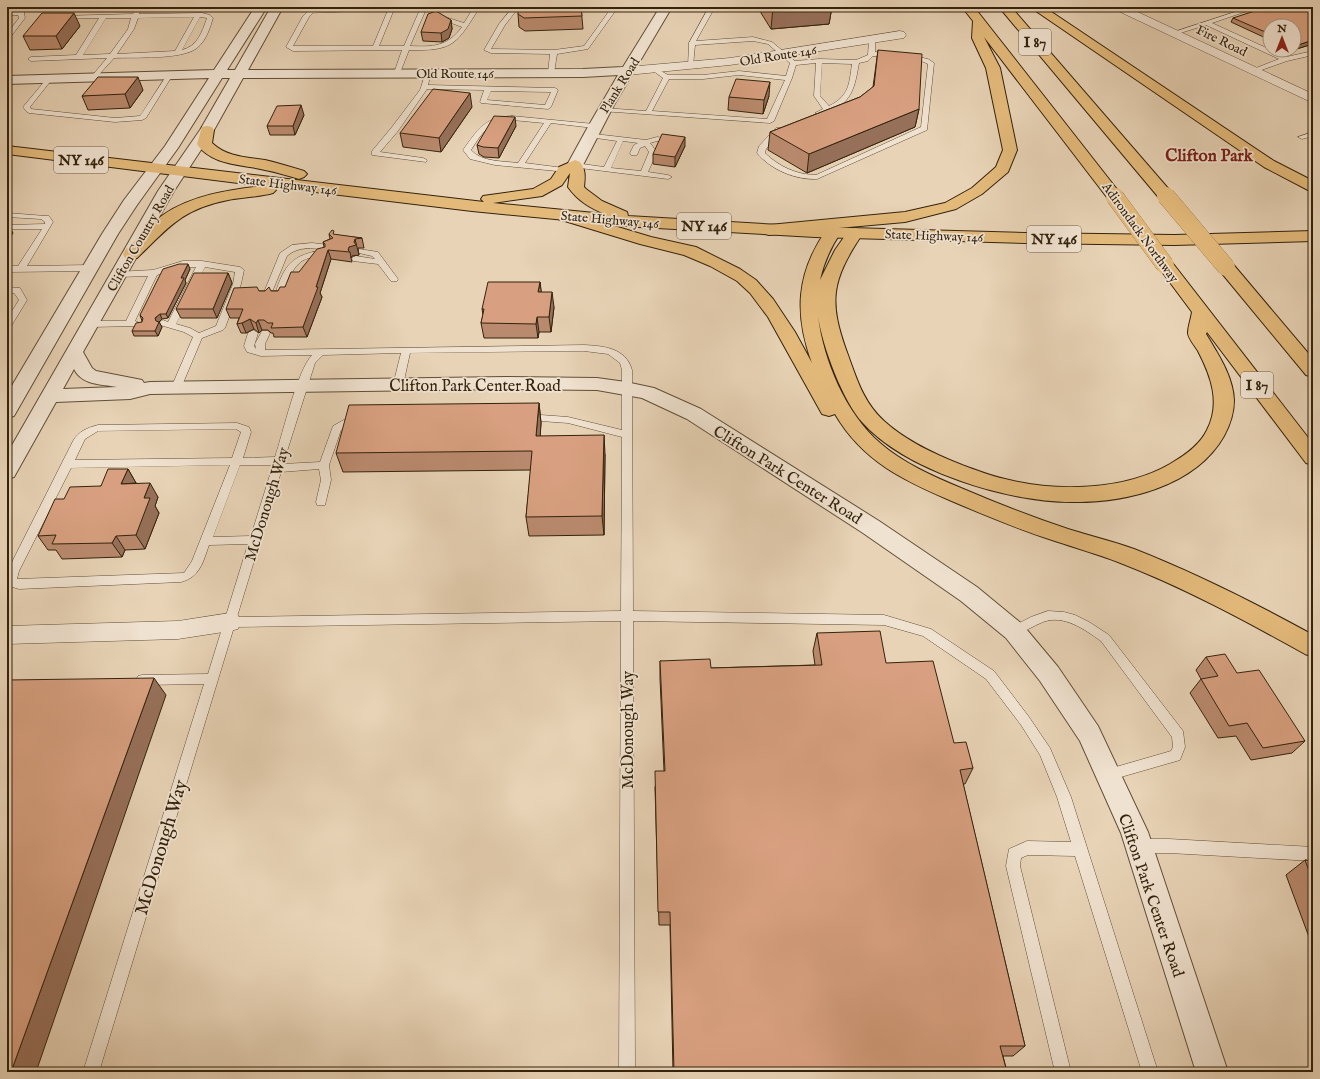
<svg xmlns="http://www.w3.org/2000/svg" width="1320" height="1079" viewBox="0 0 1320 1079" font-family="'IM FELL English',serif">
<rect width="100%" height="100%" fill="#e8d3b6"/>
<filter id="stains"><feTurbulence type="fractalNoise" baseFrequency=".005" numOctaves="4"/><feColorMatrix values="0 0 0 0 .2 0 0 0 0 .09 0 0 0 0 .02 0 0 0 .5 -.17"/></filter>
<radialGradient id="worn" r=".72"><stop offset=".6" stop-color="#630" stop-opacity="0"/><stop offset="1" stop-color="#630" stop-opacity=".3"/></radialGradient>
<g fill="none" stroke-linecap="round" stroke-linejoin="round">
<defs>
<g id="service">
<path d="M23 7H29L24 13 25 18 9 39 7 40V34L19 18 18 15 7 16V12L19 11Z"/>
<path d="M136 7H142L139 14 202 13 210 15 213 18C210 28 206 41 197 48 182 60 134 57 114 58L96 78 94 79 91 77 107 58 31 61 28 59 31 57 76 55 99 18 61 19 59 18V16L133 14ZM194 17 175 51 117 54 134 29 138 18ZM200 17 207 18C202 32 198 46 182 50ZM106 18H131L128 29 110 54 83 55Z"/>
<path d="M369 7H395L379 46H404L421 7H427L410 46C433 47 447 47 462 27L435 17V15H439L464 23 474 7H480C456 44 455 51 409 50L400 73 397 75 394 73 402 50 293 51 286 47 303 16 309 10ZM388 10 373 46H293L309 17 313 13Z"/>
<path d="M513 7H519L505 25 491 49 554 50 584 46 612 7H618L588 49 557 54 554 73 551 75 548 73 550 54 491 53 484 50 499 24Z"/>
<path d="M709 7H715L696 41 753 37 772 42 795 61 819 59 856 60 868 55 869 40 872 38 875 40V52L891 54 894 56 891 58 873 56 868 61 859 63C854 93 850 106 819 115L815 113 823 109 814 96 816 63 796 65 792 78 774 121 770 123 601 111 600 110 603 108 646 111 663 78 652 70V68L654 67 668 75H703L739 71 786 76 790 63 768 44 753 41 695 45 693 66 688 67 689 43ZM822 63 852 64C849 85 849 96 829 106L820 96ZM739 75 785 80 767 119 652 111 669 79H703Z"/>
<path d="M1250 7H1259L1212 23 1286 57 1313 51V55L1287 61 1253 73 1251 72V70L1279 59 1206 25 1174 35 1171 33Z"/>
<path d="M908 55 928 59 934 63 927 130 817 179C796 180 771 170 757 153L759 146 776 128H782V132L766 149 765 153C778 166 797 175 816 175L921 127 928 64 924 62 906 58V56Z"/>
<path d="M426 72 431 73 428 85 555 88 558 90 551 107 548 109 481 103 480 102 484 90 427 89 398 131 380 152 423 158 427 160 426 162 372 155V151L392 127 420 90ZM491 91 551 92 545 105 487 100Z"/>
<path d="M167 75 172 76 146 118 142 120 115 122 29 113 27 112 23 107 48 77 50 76 53 78 30 107 31 109 115 118 140 116Z"/>
<path d="M512 116 594 124 598 126 594 128 551 123 525 163 564 168H567V172L495 165 470 159 463 150C478 129 485 117 512 116ZM512 120 544 123 518 163C503 161 481 162 471 150 483 132 489 121 512 120Z"/>
<path d="M1313 132V136L1302 139 1298 137Z"/>
<path d="M586 133 646 140 657 137 676 140 677 142 673 144 657 141 650 143 657 152 648 172 668 175 672 177 668 179 572 167V163H575L604 167 617 141 589 137H586ZM623 141 638 143 634 145 630 153 631 155H637L640 148 645 146 649 152 641 171 611 168Z"/>
<path d="M7 213 46 216H49L53 222 27 266 90 265 94 268 90 271 7 272V266H18L42 229H7V225L45 224V222L41 219 7 217Z"/>
<path d="M312 243 330 245 334 247C326 254 304 241 287 256L270 297 269 299H263L262 297 280 253 292 245Z"/>
<path d="M359 249 378 252 398 279 397 281H391L378 264 353 261 352 259 353 257 356 256 375 259 372 256 359 253 358 251Z"/>
<path d="M313 252H323L327 255C322 259 315 257 309 258 290 263 289 285 281 299H275L274 297C282 274 286 258 313 252Z"/>
<path d="M183 261H202L240 267 244 270 241 284 225 328 223 330 202 338 181 388 176 391 171 388 193 337 184 332 160 325 159 323 163 320 168 322 196 267H184L157 275 135 321 138 322 139 324 138 326 90 327 86 324 90 321H126L148 276 119 277 115 274 116 272 153 270ZM205 267 235 272 233 284 216 326 199 333 190 328 176 324Z"/>
<path d="M7 287 20 288 27 300 10 328 7 329V319L19 300 14 293H7Z"/>
<path d="M253 330 258 333 254 346 256 349 255 344 262 331H268L270 333 265 344V350L584 345C604 346 626 348 632 370L633 611 884 615 931 629 994 671 1029 717 1050 748 1071 797 1158 1072H1142L1075 856 1028 855 1021 858 1020 866 1071 1072H1055L1006 866 1009 849 1027 841 1071 842 1057 797 1040 755 1021 725 986 679 923 636 884 625 633 621 635 1072H619L621 621 234 627 99 1072H83L204 684 142 685 138 684 136 680 138 676 142 675 208 674 248 544 209 545C203 562 200 577 181 582L19 589 9 586 7 582V572L73 441C79 431 87 428 98 425L237 423 249 427 251 432 243 458 275 457C283 433 297 371 312 355L261 356 247 352 244 346 248 333ZM584 351 608 354 620 363 622 370V430L568 417 527 414 522 417 527 420 568 423 622 437 621 611 237 617 281 472 319 469 321 480 316 502 317 505H325L331 480 329 465 341 430 355 422 361 420 363 418 358 415 349 417 333 426 320 462 283 464 315 363 323 355 401 353 393 385 398 388 403 385 410 353ZM236 429 241 432 232 458 75 460 85 439 98 431ZM230 465 192 561 184 573 17 579 19 571 71 468ZM240 465H273L251 536 213 537Z"/>
<path d="M1048 611 1064 612 1075 615 1089 622 1109 635 1183 731 1185 747 1180 760 1107 781 1102 779 1100 775 1102 771 1171 751 1173 747 1172 737 1101 641C1085 630 1064 614 1043 622 1033 626 1024 632 1014 636L1010 634 1008 631 1010 628 1031 617Z"/>
<path d="M1138 839H1169L1313 847V861L1169 853H1138L1133 851 1131 846 1133 841Z"/>
</g>
<g id="minor">
<path d="M1112 7H1127L1313 94V103L1114 9Z"/>
<path d="M900 31 904 32 906 35 904 38 730 65 627 75 623 74 621 71 623 68 627 67 730 58Z"/>
<path d="M230 613 238 615 241 622 238 629 230 631 178 639 7 644V626L178 621Z"/>
</g>
<path id="tertiary" d="M255 7H267L227 70H235L271 7H283L248 70 583 69 623 67 660 7H672L614 105 583 165 580 168 575 170 570 168 567 165 589 125 618 75 583 77 243 78 214 130 174 191 83 352 92 368 96 371 142 380 144 383 150 382 506 377 597 378 626 382 654 388 701 409 879 521 977 587 1022 624 1058 667 1098 726 1148 832 1228 1072H1196L1121 833 1080 741 1040 681 1006 638 961 601 863 533 687 419 642 398 597 390 506 389 150 394 130 399 56 402 14 477 7 479V454L158 191 200 130 230 78H222L178 148 137 205 118 234 14 416 7 418V394L102 234 124 200 165 146 209 78 7 84V76L214 70ZM74 369C82 385 100 384 117 387L63 389Z"/>
<g id="primary">
<path d="M207 126 212 127 214 130 212 143C227 157 245 157 265 160 278 163 291 167 304 171L307 174 304 177 299 179C288 176 277 172 265 170 242 164 212 166 197 144L202 127Z"/>
<path d="M7 146 484 202 481 199 483 196 533 189 551 179 559 167 575 160 580 162C586 170 585 177 584 187L586 189 602 201 627 212 628 216 815 227 1025 233 1174 235 1313 231V241L1174 245 1025 243 815 237 639 227 472 211 274 187 276 190 273 193C259 197 243 197 228 200 182 209 169 227 137 258L131 259 125 258 123 254 125 250C138 239 149 224 163 215 192 195 229 190 263 186L7 154ZM570 173 568 187C578 201 590 208 605 214L493 203 542 196 562 185Z"/>
</g>
<g id="motorway">
<path d="M962 7H974L1123 197 1121 200 1115 202 1109 200 984 37 1000 68 1017 150 1008 172 982 194 956 209 905 222 838 228 841 232C831 247 824 262 820 280L835 250 849 230 855 228 861 230 863 233C831 281 828 301 848 355 857 380 864 403 884 421 906 441 934 454 962 465 976 470 990 476 1005 479 1056 492 1123 491 1170 464 1184 456 1200 445 1207 430 1221 403 1211 376 1198 351 1195 346 1188 338 1188 333 1188 326 1191 319 1192 312L1157 265 1159 261 1165 260 1171 261 1313 444V465L1306 463 1207 332 1206 334C1218 354 1233 376 1234 400 1234 413 1230 425 1224 436 1195 487 1125 503 1071 502 1008 502 906 471 863 423 843 402 822 345 818 316 823 360 846 414 880 443 903 463 932 476 961 488 996 503 1032 517 1068 529 1090 536 1112 541 1134 549 1195 573 1255 603 1313 635V657L1305 654C1244 620 1183 587 1118 562 1097 554 1076 548 1055 541 1020 530 987 516 954 502 905 481 863 462 835 414L829 416 822 414 768 317 750 293 737 281 710 266 684 255 640 244 555 218 553 215 555 212 561 210 651 237 696 247 740 269 756 280 773 299 795 332 812 363C794 314 796 273 827 229L769 235 763 233 761 230 763 227 769 225 905 212 945 203 972 188 996 167 1003 150 986 68 972 38 973 21Z"/>
<path d="M999 7H1011L1172 193 1174 196 1172 199 1166 201 1160 199Z"/>
<path d="M1030 7H1044L1274 161 1313 181V192L1308 190 1264 167Z"/>
<path d="M1313 231V241L1303 239 1301 236 1303 233Z"/>
<path d="M1226 262 1232 263 1313 359V377L1306 375 1220 271 1218 267 1220 263Z"/>
</g>
</defs>
<!-- service casing -->
<use href="#service" stroke="#604f37" stroke-width="1"/>
<!-- minor casing -->
<use href="#minor" stroke="#604f37" stroke-width="1"/>
<!-- tertiary casing -->
<use href="#tertiary" stroke="#604f37" stroke-width="2"/>
<!-- primary casing -->
<use href="#primary" stroke="#33230d" stroke-width="2"/>
<!-- motorway casing -->
<use href="#motorway" stroke="#33230d" stroke-width="2"/>
<!-- service -->
<use href="#service" fill="#f0e2d0" fill-rule="evenodd"/>
<!-- minor -->
<use href="#minor" fill="#f0e2d0" fill-rule="evenodd"/>
<!-- tertiary -->
<use href="#tertiary" fill="#f0e2d0" fill-rule="evenodd"/>
<!-- primary -->
<use href="#primary" fill="#e4ba7b" fill-rule="evenodd"/>
<!-- motorway -->
<use href="#motorway" fill="#e4ba7b" fill-rule="evenodd"/>
<defs>
<g id="motorway-bridge">
<path d="M1166 196 1226 267"/>
<path d="M1115 197 1165 265"/>
</g>
</defs>
<!-- motorway-bridge casing -->
<use href="#motorway-bridge" stroke="#33230d" stroke-width="18" stroke-linecap="butt"/>
<!-- motorway-bridge -->
<use href="#motorway-bridge" stroke="#e4ba7b" stroke-width="18"/>
</g>
<!-- wall -->
<g fill="#ba8a6e" stroke="#33230d">
<path d="M581 7 583 29 525 31 519 27 518 14Z"/>
<path d="M761 7H832L829 24 771 29 761 13Z"/>
<path d="M1302 10 1313 44 1293 50H1292H1294V26H1270V40L1231 22 1233 18Z"/>
<path d="M451 20 452 29 449 38 442 42 423 41 421 32Z"/>
<path d="M80 26 62 49 30 50 23 36Z"/>
<path d="M878 50 919 109 915 127 807 173 768 150 770 132 860 97 873 87Z"/>
<path d="M143 90 130 108 88 110 82 96Z"/>
<path d="M769 96 763 114 728 110 729 97Z"/>
<path d="M472 107 441 152 403 147 400 133Z"/>
<path d="M304 115 295 135H270L267 126Z"/>
<path d="M516 126 499 158 484 157 479 154 477 145Z"/>
<path d="M685 146 675 167 653 164V154Z"/>
<path d="M329 234 335 235 362 238 364 248H358L359 255 352 256 351 258 352 262 331 259 320 293 322 297 307 337H274L273 333H271L268 330H262L259 333 254 329 246 333H241L237 324 239 318H230L226 309 259 291H278L285 287 324 247 323 242 330 239Z"/>
<path d="M190 269 185 280 186 283 168 318 162 319 159 322 162 327 158 336H134L132 331 142 322V321L140 315Z"/>
<path d="M228 273 232 283 217 318H181L176 309Z"/>
<path d="M540 282 541 292 554 307 551 332H539L538 338H484L481 323 483 315 482 309Z"/>
<path d="M539 403 541 423 540 436 605 454 604 535 529 536 526 517 531 470 343 472 336 453Z"/>
<path d="M128 469 136 483 158 497 155 506 159 513 145 549 125 550 122 557 62 559 56 550H48L38 536 64 499 101 486Z"/>
<path d="M817 633 886 663 954 743 973 768 965 784H963L1025 1046 1013 1056H1003L1007 1072H673L670 925H659L655 787 664 771 660 678V661L711 668 815 665 813 651Z"/>
<path d="M1206 657 1237 673 1305 741 1292 753 1251 760 1236 736 1218 738 1190 693 1201 679 1196 670Z"/>
<path d="M1305 860 1313 861V937H1309L1286 875Z"/>
</g>
<!-- shaded-wall -->
<g fill="#97705a" stroke="#33230d">
<path d="M773 7H832L829 24 771 29Z"/>
<path d="M74 13 80 26 62 49 56 36Z"/>
<path d="M7 16 9 20 7 22Z"/>
<path d="M451 20 452 29 449 38 442 42 441 33Z"/>
<path d="M1313 40V44L1293 50H1294L1295 46Z"/>
<path d="M138 77 143 90 130 108 125 94Z"/>
<path d="M770 82 769 96 763 114 764 100Z"/>
<path d="M470 93 472 107 441 152 439 138Z"/>
<path d="M301 105 304 115 295 135 293 126Z"/>
<path d="M919 109 915 127 807 173 809 154Z"/>
<path d="M515 117 516 126 499 158 498 148Z"/>
<path d="M685 137V146L675 167V157Z"/>
<path d="M10 228 13 233 7 242V233Z"/>
<path d="M355 239 359 255 352 256 351 258 350 252 348 250 349 247 354 242Z"/>
<path d="M328 250 331 259 320 293 322 297 307 337 303 327Z"/>
<path d="M188 264 190 269 185 280 186 283 168 318 166 314 181 278Z"/>
<path d="M228 273 232 283 217 318 213 309Z"/>
<path d="M540 282 542 297 538 292Z"/>
<path d="M552 292 554 307 551 332 549 317Z"/>
<path d="M160 314 162 319 158 323 159 322 162 327 158 336 155 331V318Z"/>
<path d="M537 317 539 332 538 338 536 324Z"/>
<path d="M250 319 254 329 246 333 242 323Z"/>
<path d="M258 320 262 330 259 333 256 323Z"/>
<path d="M539 403 541 423 539 455 536 436Z"/>
<path d="M604 435 605 454 604 535 602 516Z"/>
<path d="M128 469 136 483 121 484Z"/>
<path d="M150 483 158 497 155 506 159 513 145 549 136 535 144 498Z"/>
<path d="M116 536 125 550 122 557 112 543Z"/>
<path d="M154 678 166 695 36 1072H11Z"/>
</g>
<!-- building -->
<g fill="#d8a080" stroke="#33230d">
<path d="M518 7H581L582 16 524 18 518 14Z"/>
<path d="M1267 7H1296L1302 10 1310 7 1313 9V40L1295 46 1294 45V26H1270V34L1233 18Z"/>
<path d="M436 11 451 20 448 29 441 33 421 32 428 14Z"/>
<path d="M42 13H74L56 36H23Z"/>
<path d="M878 50 922 54 919 109 809 154 770 132 860 97 874 86Z"/>
<path d="M98 77H138L125 94 82 96Z"/>
<path d="M736 79 770 82 764 100 729 97Z"/>
<path d="M433 89 470 93 439 138 400 133Z"/>
<path d="M301 105 293 126H267L277 106Z"/>
<path d="M494 116 515 117 498 148 483 147 477 145Z"/>
<path d="M662 134 685 137 675 157 653 154Z"/>
<path d="M7 228H10L7 233Z"/>
<path d="M332 230 334 231 333 234 362 238 355 239 354 242 356 245 349 247 348 250 350 252 328 250 316 287H318L303 327 271 328 273 323H268L264 320H258L256 323 250 319 242 323 237 324 243 309H226L234 288 257 287 259 291H265L269 287 271 291H278L280 287H285L291 272H299L317 249 325 247V244L323 242 333 238 329 234Z"/>
<path d="M179 264H188L181 278H184L166 314H160L155 318 156 321 159 322 155 331H132L136 323 142 322 143 318 140 315 163 269Z"/>
<path d="M194 273H228L213 309H176Z"/>
<path d="M488 282H540L538 292H552L549 317H537L536 324 481 323 484 309H482Z"/>
<path d="M539 403 536 436 604 435 602 516 526 517 532 451 336 453 349 405Z"/>
<path d="M108 469H128L121 484 150 483 144 498H150L136 535 116 536 112 543 52 544 56 535 38 536 55 499H64L70 487 101 486Z"/>
<path d="M880 631 886 663 933 661 954 743 966 742 973 768 960 770 1025 1046H1000L1007 1072H674L670 912H658L655 771H665L660 661 710 659 711 668 822 665 817 633Z"/>
<path d="M1225 654 1237 673 1259 670 1305 741 1263 748 1247 723 1229 726 1201 679 1218 676 1206 657Z"/>
<path d="M154 678 11 1072H7V680Z"/>
<path d="M1305 860 1313 861V882Z"/>
</g>
<g text-anchor="middle" stroke-width="3.5" stroke-linejoin="round" paint-order="stroke">
<!-- far-street labels -->
<g font-size="13" fill="#33230d" stroke="#f0e2d0">
<text transform="translate(1222 40) rotate(26)" y="5">Fire Road</text>
<text transform="translate(778 55) rotate(-9)" y="5">Old Route 146</text>
<text x="455" y="78">Old Route 146</text>
<text transform="translate(619 85) rotate(-58)" y="5">Plank Road</text>
<text transform="translate(288 184) rotate(7)" y="5">State Highway 146</text>
<text transform="translate(610 219) rotate(5)" y="5">State Highway 146</text>
<text transform="translate(1141 232) rotate(54)" y="5">Adirondack Northway</text>
<text transform="translate(934 235) rotate(2)" y="5">State Highway 146</text>
<text transform="translate(140 238) rotate(-60)" y="5">Clifton Country Road</text>
</g>
<!-- shield labels -->
<g fill="#f0e2d0" stroke="#6c5c48" stroke-width="1">
<rect x="1019" y="29" width="32" height="26" rx="3"/>
<rect x="54" y="147" width="54" height="26" rx="3"/>
<rect x="677" y="213" width="54" height="26" rx="3"/>
<rect x="1027" y="226" width="54" height="26" rx="3"/>
<rect x="1241" y="372" width="32" height="26" rx="3"/>
</g>
<g font-size="15" font-weight="bold" fill="#33230d">
<text x="1035" y="47">I 87</text>
<text x="81" y="165">NY 146</text>
<text x="704" y="231">NY 146</text>
<text x="1054" y="244">NY 146</text>
<text x="1257" y="390">I 87</text>
</g>
<!-- street labels -->
<g font-size="16" fill="#33230d" stroke="#f0e2d0">
<text x="475" y="391">Clifton Park Center Road</text>
<text transform="translate(788 474) rotate(32)" y="6">Clifton Park Center Road</text>
<text transform="translate(266 504) rotate(-73)" y="6">McDonough Way</text>
<text transform="translate(627 730) rotate(-90)" y="6">McDonough Way</text>
<text transform="translate(1152 895) rotate(71)" y="6">Clifton Park Center Road</text>
</g>
<!-- far-district labels -->
<g font-size="17" font-weight="bold" fill="#7a1f14" stroke="#f0e2d0">
<text x="1209" y="161">Clifton Park</text>
</g>
<!-- near-street labels -->
<g font-size="19" fill="#33230d" stroke="#f0e2d0">
<text transform="translate(160 847) rotate(-73)" y="7">McDonough Way</text>
</g>
</g>
<!-- margin -->
<rect width="1320" height="1079" fill="none" stroke="#e8d3b6" stroke-width="24"/>
<rect x="8" y="8" width="1304" height="1063" fill="none" stroke="#33230d" stroke-width="2"/>
<rect x="12" y="12" width="1296" height="1055" fill="none" stroke="#33230d"/>
<!-- north arrow -->
<g transform="translate(1282 38)"><circle r="19" fill="#f0e2d0" stroke="#a49682"/>
<path d="M0-3L7 15L0 10L-7 15Z" fill="#8f2418"/>
<text y="-6" font-size="11" font-weight="bold" text-anchor="middle" fill="#33230d">N</text>
</g>
<rect width="100%" height="100%" filter="url(#stains)"/>
<rect width="100%" height="100%" fill="url(#worn)"/>
</svg>
